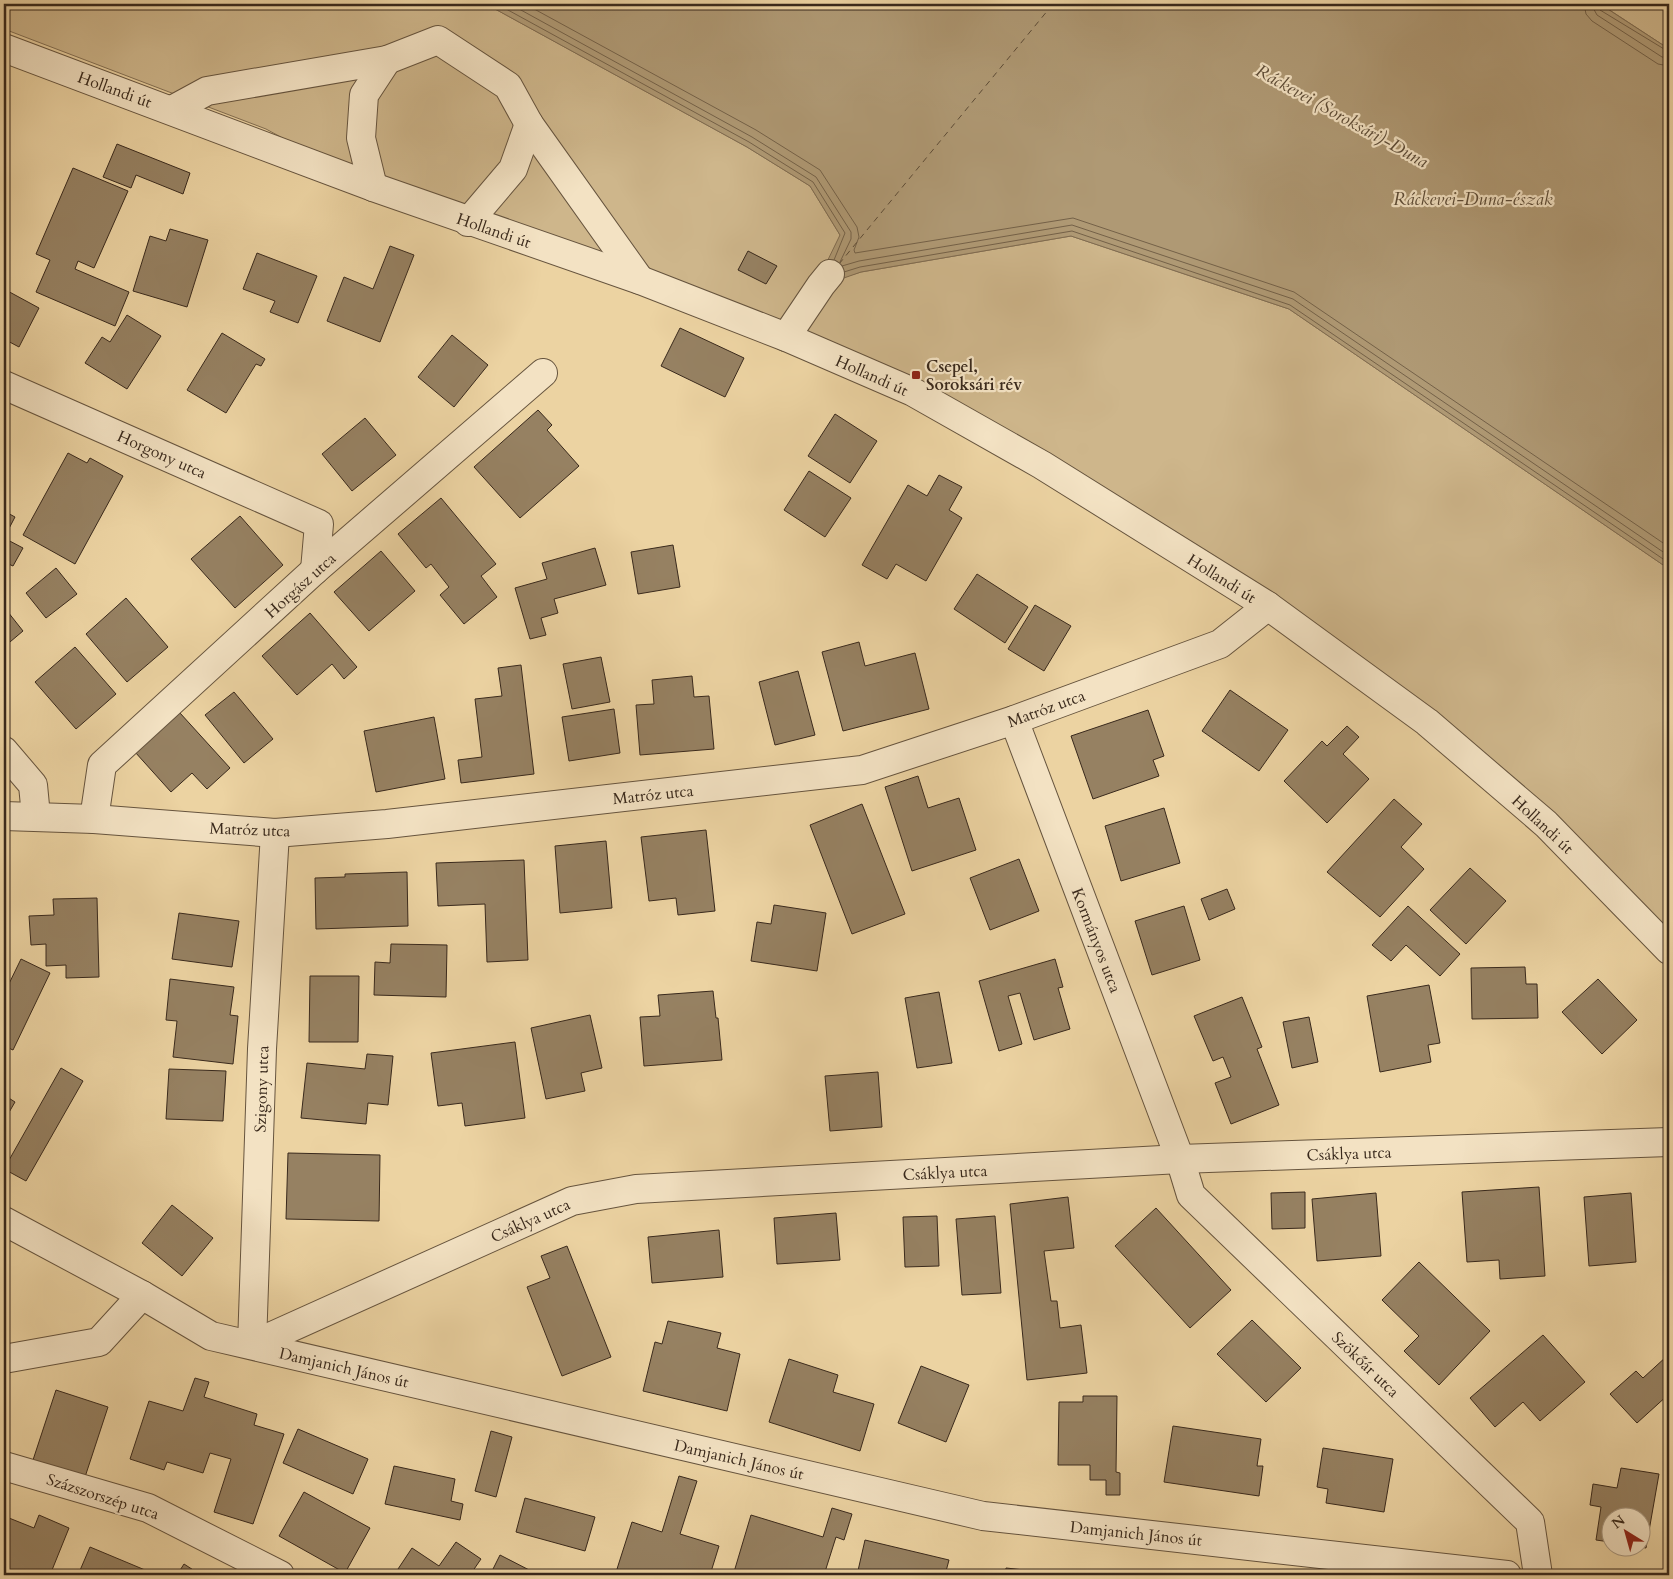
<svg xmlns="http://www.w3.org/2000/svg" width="1673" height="1579" viewBox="0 0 1673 1579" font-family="Cardo,serif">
<rect width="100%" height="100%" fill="#ecd3a2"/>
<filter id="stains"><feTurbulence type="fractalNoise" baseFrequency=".004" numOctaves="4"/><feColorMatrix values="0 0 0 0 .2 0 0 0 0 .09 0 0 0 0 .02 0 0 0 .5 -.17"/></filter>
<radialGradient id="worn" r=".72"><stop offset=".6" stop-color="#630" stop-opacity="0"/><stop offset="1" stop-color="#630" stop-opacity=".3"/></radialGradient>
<!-- green -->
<g fill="#ceb68b" stroke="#847054">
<path d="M4 4H486L747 147 810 186 840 235 841 278 861 272 1071 236 1289 309 1669 569V950L1427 722 913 392 373 187 266 129 4 29Z"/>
<path d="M1600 4H1669V49L1602 5Z"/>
</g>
<!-- water -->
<path fill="#af9974" stroke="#806c51" d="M486 4H1600L1669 49V569L1289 309 1071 236 861 272 841 279 823 270 840 235 810 186 747 147Z"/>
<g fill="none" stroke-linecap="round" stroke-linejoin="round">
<!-- shore -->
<g stroke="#746148" stroke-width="1">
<path d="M497 4 749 142 813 182 845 233 834 260"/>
<path d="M510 4 752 137 816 177 851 232V239L840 262"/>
<path d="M525 4 756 130 820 170 857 227 859 237 854 250 855 253 1073 218 1294 292 1669 547"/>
<path d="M1584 4 1586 14 1592 21 1658 64 1669 66"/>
<path d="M1591 4 1597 15 1662 57 1669 59"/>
<path d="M1598 4 1600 10 1669 52"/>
<path d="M842 266 859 261 1072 225 1293 299 1669 556"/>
<path d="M844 272 860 267 1072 231 1290 305 1669 563"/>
</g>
<!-- ferry -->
<path stroke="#5c4b36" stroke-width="1" stroke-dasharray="6 5" stroke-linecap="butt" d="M839 264 1053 4"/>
</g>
<!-- building -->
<g fill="#968162" stroke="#39291c">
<path d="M117 144 190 173 183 194 136 175 131 188 103 177Z"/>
<path d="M73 168 128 191 94 268 78 261 75 269 129 292 115 326 36 292 50 260 36 254Z"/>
<path d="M170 229 208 240 187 307 133 291 150 236 166 241Z"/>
<path d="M390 246 414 255 380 342 327 321 344 277 373 289Z"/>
<path d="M748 251 777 266 766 284 738 270Z"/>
<path d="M257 253 317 276 298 323 270 312 275 301 243 289Z"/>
<path d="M4 289 39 308 19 347 4 339Z"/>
<path d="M127 315 161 336 127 389 85 363 102 337 110 342Z"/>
<path d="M680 328 744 358 725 397 661 366Z"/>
<path d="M222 333 265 359 261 366 256 364 226 413 187 390Z"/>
<path d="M452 335 488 365 454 407 418 377Z"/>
<path d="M538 410 552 425 547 430 579 466 520 518 474 467Z"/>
<path d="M835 414 877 441 850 483 808 456Z"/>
<path d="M365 418 396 455 352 491 322 454Z"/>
<path d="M68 453 87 463 90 458 123 476 75 564 23 535Z"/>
<path d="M809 471 851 498 825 537 784 510Z"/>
<path d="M939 475 962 487 949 510 962 518 926 581 896 564 887 579 862 565 908 485 927 496Z"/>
<path d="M441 498 496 564 481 576 497 597 464 624 440 595 449 587 431 564 426 568 398 534Z"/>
<path d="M4 511 15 517 4 538 23 548 13 566 4 562Z"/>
<path d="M240 516 283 565 235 608 191 559Z"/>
<path d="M673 545 680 587 638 594 631 552Z"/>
<path d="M595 548 606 585 554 599 558 613 541 618 546 635 530 639 515 588 547 579 542 563Z"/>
<path d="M381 551 415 591 369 631 334 592Z"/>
<path d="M56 568 77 594 46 618 26 593Z"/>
<path d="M977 574 1028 607 1005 643 954 609Z"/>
<path d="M126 598 168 647 127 682 86 634Z"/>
<path d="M1035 605 1071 626 1044 671 1008 649Z"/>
<path d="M4 607 23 631 4 647Z"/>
<path d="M310 613 357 667 344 679 332 664 297 695 262 656Z"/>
<path d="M859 642 865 666 915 653 929 709 843 731 822 652Z"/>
<path d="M75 647 116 694 76 729 35 682Z"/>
<path d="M601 657 610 702 572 709 563 664Z"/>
<path d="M521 665 534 774 461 783 458 760 482 757 475 699 502 696 498 668Z"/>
<path d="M798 671 815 735 775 745 759 682Z"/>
<path d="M692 676 694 697 709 696 714 749 640 755 636 705 654 704 652 680Z"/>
<path d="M1230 690 1288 730 1259 771 1202 731Z"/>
<path d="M234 692 273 739 244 763 205 715Z"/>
<path d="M614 709 620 753 569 761 562 717Z"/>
<path d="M1148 710 1164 756 1153 760 1159 776 1093 799 1071 736Z"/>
<path d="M180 713 230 768 207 789 192 773 171 792 135 752Z"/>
<path d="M434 717 445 779 376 792 364 731Z"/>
<path d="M1347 726 1359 737 1343 754 1369 779 1327 823 1284 781 1322 741 1327 746Z"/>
<path d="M918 776 928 808 959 798 976 850 912 871 885 787Z"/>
<path d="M1394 799 1422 824 1401 847 1424 869 1380 917 1327 872Z"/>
<path d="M862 804 905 914 852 934 810 825Z"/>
<path d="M1164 808 1180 863 1121 881 1105 826Z"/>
<path d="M706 830 715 911 678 915 676 898 649 901 641 837Z"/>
<path d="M606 841 612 908 560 913 555 846Z"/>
<path d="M1019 859 1039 911 990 930 970 878Z"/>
<path d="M524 860 528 960 487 962 485 904 438 906 436 863Z"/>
<path d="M1470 868 1506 901 1466 944 1430 910Z"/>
<path d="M407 872 408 926 316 929 315 878 345 877V874Z"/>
<path d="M1227 889 1235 909 1209 920 1201 899Z"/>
<path d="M97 898 99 977 66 978V965L46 966V944L31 945 29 916 54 915 53 899Z"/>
<path d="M774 905 826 913 817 971 751 961 757 922 771 924Z"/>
<path d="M1184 906 1200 960 1152 975 1135 921Z"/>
<path d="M1408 906 1460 954 1440 976 1406 945 1391 961 1372 945Z"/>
<path d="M179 913 239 921 232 967 172 959Z"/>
<path d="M391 944 447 945 446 997 374 995 375 962 390 963Z"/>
<path d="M21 959 50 973 13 1050 4 1046V994Z"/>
<path d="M1055 959 1063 987 1058 988 1070 1029 1034 1040 1020 993 1008 996 1022 1044 999 1051 979 981Z"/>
<path d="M1525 967 1526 984H1537L1538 1018 1472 1019 1471 968Z"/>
<path d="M310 976H359L358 1042H309Z"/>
<path d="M170 979 234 987 230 1015 238 1016 233 1064 173 1057 177 1021 166 1020Z"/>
<path d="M1598 979 1637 1020 1602 1054 1562 1012Z"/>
<path d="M1429 985 1440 1043 1428 1045 1431 1062 1380 1072 1367 996Z"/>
<path d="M713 991 716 1018H718L722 1060 644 1066 640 1017 660 1016 658 995Z"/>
<path d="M939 992 952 1063 917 1068 905 998Z"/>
<path d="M1242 997 1262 1047 1257 1049 1279 1105 1231 1124 1215 1083 1231 1077 1223 1057 1213 1061 1194 1016Z"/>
<path d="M590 1015 602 1068 581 1073 585 1091 546 1099 531 1028Z"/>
<path d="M1309 1017 1318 1062 1292 1068 1283 1022Z"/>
<path d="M515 1042 525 1118 465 1126 462 1103 438 1106 431 1053Z"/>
<path d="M367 1054 393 1056 388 1105 368 1103 366 1124 301 1118 307 1063 365 1069Z"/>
<path d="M61 1068 83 1081 26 1181 4 1169Z"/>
<path d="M169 1069 226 1071 223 1121 166 1119Z"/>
<path d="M878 1072 882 1127 830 1131 825 1076Z"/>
<path d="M4 1095 15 1102 4 1121Z"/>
<path d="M288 1153 380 1155 379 1221 286 1219Z"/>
<path d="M1539 1187 1545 1276 1500 1279 1499 1260 1467 1262 1462 1192Z"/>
<path d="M1305 1192V1228L1272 1229 1271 1193Z"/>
<path d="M1376 1193 1381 1256 1317 1261 1312 1199Z"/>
<path d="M1631 1193 1636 1262 1589 1266 1584 1197Z"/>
<path d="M1068 1197 1074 1248 1044 1251 1051 1301H1057L1060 1328 1081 1325 1087 1373 1027 1380 1010 1204Z"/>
<path d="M172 1205 213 1238 182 1276 142 1243Z"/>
<path d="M1156 1208 1231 1290 1190 1328 1115 1246Z"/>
<path d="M836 1213 840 1260 777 1264 774 1218Z"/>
<path d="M937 1216 939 1266 905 1267 903 1217Z"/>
<path d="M995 1216 1001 1293 962 1295 956 1219Z"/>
<path d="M719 1230 723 1277 652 1283 648 1237Z"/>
<path d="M567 1246 611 1357 562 1376 527 1287 550 1278 541 1256Z"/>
<path d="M1419 1262 1490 1331 1439 1385 1404 1351 1419 1336 1382 1300Z"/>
<path d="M1252 1320 1301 1368 1266 1402 1217 1354Z"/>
<path d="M668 1321 721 1333 717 1348 740 1354 727 1411 643 1391 655 1342 662 1344Z"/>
<path d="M1543 1335 1585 1382 1540 1421 1523 1402 1495 1427 1470 1398Z"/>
<path d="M1667 1356 1669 1358V1394L1637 1423 1610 1394 1636 1371 1643 1378Z"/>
<path d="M789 1359 838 1375 833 1392 874 1404 860 1451 769 1422Z"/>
<path d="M921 1366 969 1385 946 1442 898 1423Z"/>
<path d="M195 1378 209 1382 204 1397 257 1414 254 1425 284 1434 253 1524 214 1512 231 1459 210 1453 203 1473 167 1462 164 1470 130 1459 149 1401 183 1411Z"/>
<path d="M56 1390 108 1407 85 1477 33 1460Z"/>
<path d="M1083 1396H1117L1116 1472 1120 1473V1495H1106V1480H1090V1465H1058L1059 1402H1083Z"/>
<path d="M1173 1426 1261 1439 1257 1466H1263L1259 1496 1164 1482Z"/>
<path d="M298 1429 368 1459 353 1494 283 1463Z"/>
<path d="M491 1431 512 1437 496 1497 475 1491Z"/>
<path d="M1323 1448 1393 1459 1384 1512 1326 1503 1328 1489 1317 1487Z"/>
<path d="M394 1466 455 1479 451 1501 463 1504 460 1520 385 1504Z"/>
<path d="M1621 1468 1659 1474 1646 1548 1635 1546H1640V1516H1610V1542L1596 1540 1601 1507 1590 1505 1593 1484 1617 1488Z"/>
<path d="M679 1476 697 1481 680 1534 719 1546 710 1575H638L617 1569 632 1522 662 1532Z"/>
<path d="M304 1492 370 1528 345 1573 279 1536Z"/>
<path d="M525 1498 595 1517 585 1551 516 1532Z"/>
<path d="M832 1508 852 1514 844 1540 836 1537 824 1575H744L734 1572 751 1515 823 1537Z"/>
<path d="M39 1515 69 1528 50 1575H4V1516L34 1528Z"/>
<path d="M865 1540 949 1560 945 1575H857Z"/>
<path d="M456 1542 481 1559 470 1575H394L412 1548 439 1566Z"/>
<path d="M90 1547 157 1575H78Z"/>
<path d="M500 1555 535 1573 534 1575H490Z"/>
<path d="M184 1564 201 1575H177Z"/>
<path d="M1006 1568 1043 1572 1042 1575H1005Z"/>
</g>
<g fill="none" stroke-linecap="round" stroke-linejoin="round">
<defs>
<g id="minor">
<path d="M4 48 373 187 640 280 786 337 913 392 1042 465 1268 606 1427 722 1546 824 1669 950"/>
<path d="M172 110 207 91 387 60 438 40 508 86 529 124 640 280"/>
<path d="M373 187 361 138 364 95 387 60"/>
<path d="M468 222 513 169 529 124"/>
<path d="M786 337 821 285 830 274"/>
<path d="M4 385 319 524 315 570"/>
<path d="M1014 720 1180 1159 1191 1195 1530 1522 1538 1575"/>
<path d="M4 751 33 785 36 816"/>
<path d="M4 816 94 819 275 833 387 824 862 770 1014 720 1220 644 1268 606"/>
<path d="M94 819 102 765 315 570 543 373"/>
<path d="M4 1221 142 1295 211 1336 983 1516 1507 1575"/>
<path d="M252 1345 572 1201 636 1189 1180 1159 1669 1142"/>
<path d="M252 1345 262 1049 275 833"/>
<path d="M4 1359 99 1342 142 1295"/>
<path d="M4 1466 148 1508 280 1575"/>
</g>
</defs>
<!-- minor casing -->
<use href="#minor" stroke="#66543e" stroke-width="30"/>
<!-- minor -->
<use href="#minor" stroke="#f3e2c3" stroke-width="28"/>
</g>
<!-- markers -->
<rect fill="#8f2418" stroke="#f3e2c3" stroke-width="2" x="911" y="370" width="10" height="10" rx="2.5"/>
<g text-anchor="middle" stroke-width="4.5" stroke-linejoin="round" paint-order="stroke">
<!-- street labels -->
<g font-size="16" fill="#39291c" stroke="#f3e2c3">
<text transform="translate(115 89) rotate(20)" y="6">Hollandi út</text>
<text transform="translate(494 230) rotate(19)" y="6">Hollandi út</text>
<text transform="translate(872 375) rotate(24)" y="6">Hollandi út</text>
<text transform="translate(162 454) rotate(24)" y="6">Horgony utca</text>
<text transform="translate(1222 578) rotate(32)" y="6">Hollandi út</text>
<text transform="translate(300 585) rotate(-42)" y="6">Horgász utca</text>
<text transform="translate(1046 708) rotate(-20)" y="6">Matróz utca</text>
<text transform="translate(653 794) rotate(-6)" y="6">Matróz utca</text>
<text transform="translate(1543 824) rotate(43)" y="6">Hollandi út</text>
<text transform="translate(250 829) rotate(2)" y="6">Matróz utca</text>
<text transform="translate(1097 940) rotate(69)" y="6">Kormányos utca</text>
<text transform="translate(261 1089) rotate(-88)" y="6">Szigony utca</text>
<text transform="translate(1349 1153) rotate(-2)" y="6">Csáklya utca</text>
<text transform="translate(945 1172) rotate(-3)" y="6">Csáklya utca</text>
<text transform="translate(530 1220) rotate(-24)" y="6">Csáklya utca</text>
<text transform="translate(1366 1364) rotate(44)" y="6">Szökőár utca</text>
<text transform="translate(344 1367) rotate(13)" y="6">Damjanich János út</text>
<text transform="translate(739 1459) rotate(13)" y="6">Damjanich János út</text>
<text transform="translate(103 1496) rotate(18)" y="6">Százszorszép utca</text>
<text transform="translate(1136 1533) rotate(6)" y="6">Damjanich János út</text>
</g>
<!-- poi labels -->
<g font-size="16" font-weight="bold" fill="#39291c" stroke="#f3e2c3" text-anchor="start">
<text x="926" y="372">Csepel,<tspan x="926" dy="18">Soroksári rév</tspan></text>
</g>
<!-- water labels -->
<g font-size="18" font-style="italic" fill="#5c4b36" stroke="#f3e2c3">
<text transform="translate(1342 116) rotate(29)" y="6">Ráckevei (Soroksári)-Duna</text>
<text x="1473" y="205">Ráckevei-Duna-észak</text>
</g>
</g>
<!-- margin -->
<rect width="1673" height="1579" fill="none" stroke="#ecd3a2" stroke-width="20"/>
<rect x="5" y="5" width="1663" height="1569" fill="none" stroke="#39291c" stroke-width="2.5"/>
<rect x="10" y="10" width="1653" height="1559" fill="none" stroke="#39291c"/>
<!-- north arrow -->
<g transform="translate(1626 1532) rotate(323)"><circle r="24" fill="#f3e2c3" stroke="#a99880"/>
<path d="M0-4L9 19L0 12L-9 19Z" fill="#8f2418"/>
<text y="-8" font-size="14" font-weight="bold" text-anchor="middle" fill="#39291c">N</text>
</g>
<rect width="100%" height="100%" filter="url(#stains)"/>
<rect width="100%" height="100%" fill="url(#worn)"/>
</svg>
